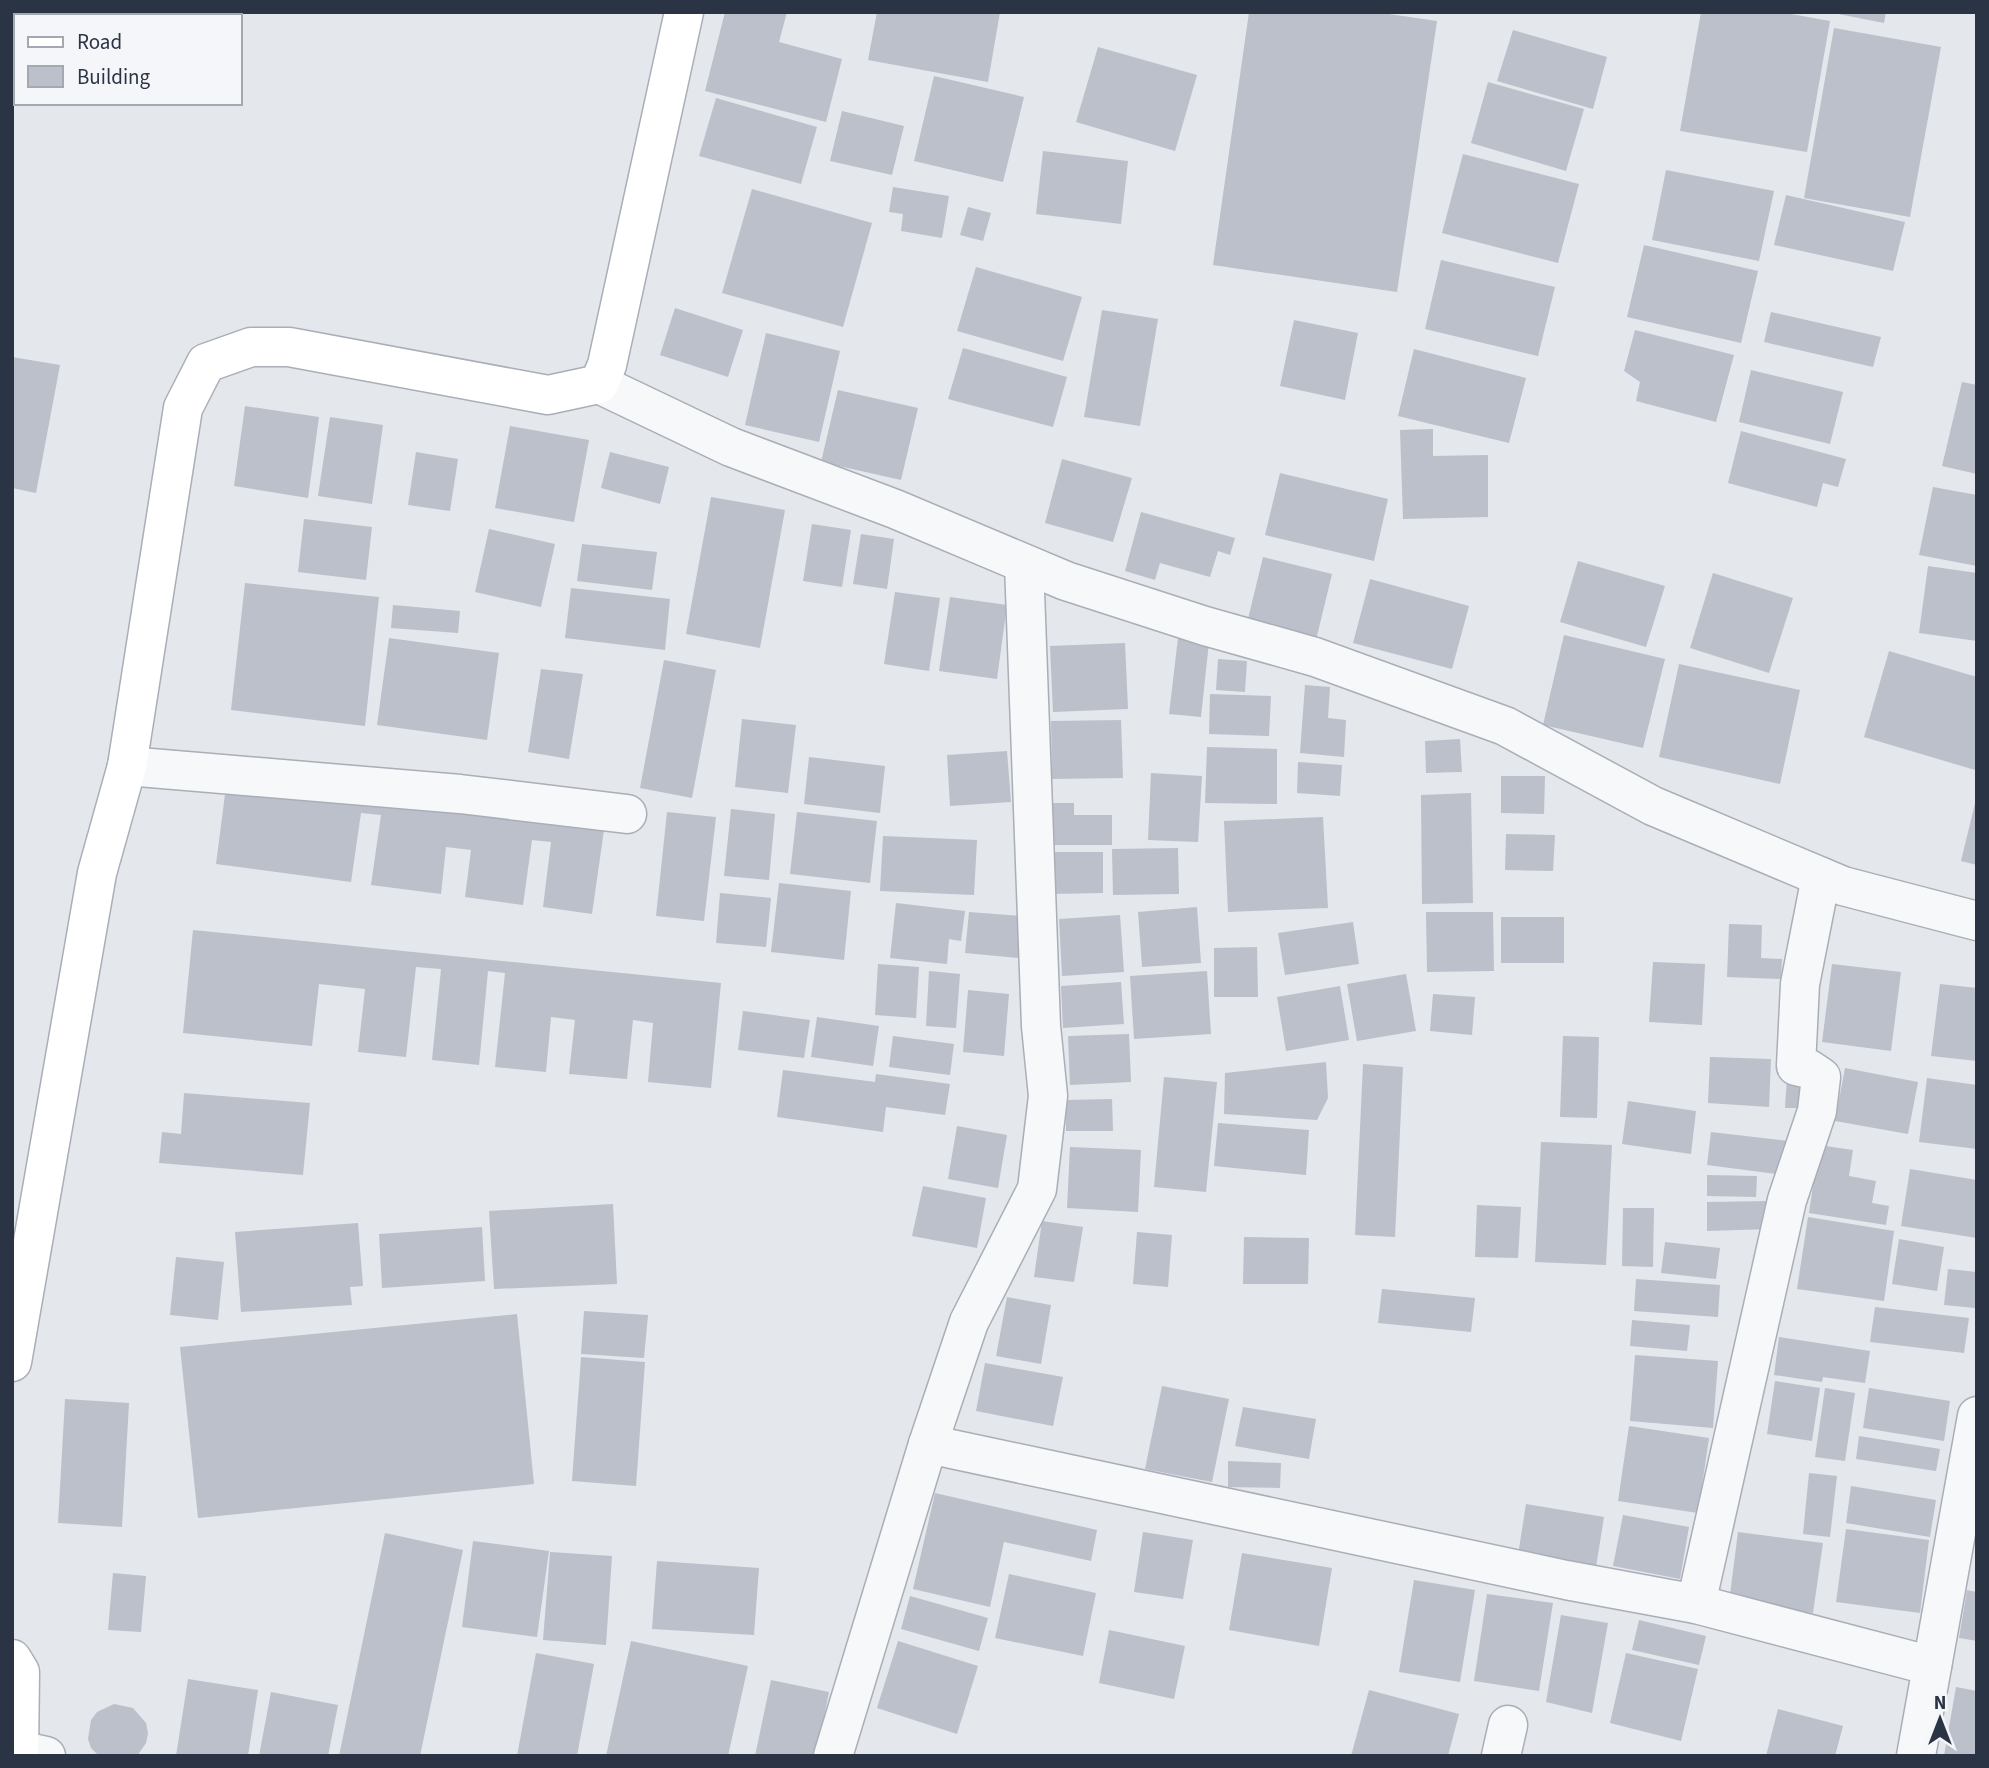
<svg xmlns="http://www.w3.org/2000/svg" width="1989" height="1768" viewBox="0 0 1989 1768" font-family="'Source Sans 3',sans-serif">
<rect width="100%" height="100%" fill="#e4e7ec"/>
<!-- building -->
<g fill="#bbc0ca">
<path d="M725 12H787L779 42 842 59 826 122 705 91Z"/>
<path d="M877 12H1000L988 82 868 60Z"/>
<path d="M1249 12H1375L1437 21 1397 292 1213 265Z"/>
<path d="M1701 12H1780L1830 21 1807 152 1680 131Z"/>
<path d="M1828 12H1886L1884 23Z"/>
<path d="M1834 28 1941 47 1910 217 1804 198Z"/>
<path d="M1513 30 1607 57 1593 109 1497 81Z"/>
<path d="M1098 47 1197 75 1175 151 1076 122Z"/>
<path d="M934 76 1024 97 1003 182 914 161Z"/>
<path d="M1488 82 1584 109 1566 171 1471 143Z"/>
<path d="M716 98 817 127 801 184 699 156Z"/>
<path d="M842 111 904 126 892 175 830 161Z"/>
<path d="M1043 151 1128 161 1121 224 1036 214Z"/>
<path d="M1463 154 1579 184 1558 263 1442 233Z"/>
<path d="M1666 170 1774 191 1759 261 1652 240Z"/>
<path d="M893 187 949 196 942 238 901 231 903 214 889 212Z"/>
<path d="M752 189 872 223 843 327 722 293Z"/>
<path d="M1786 195 1905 222 1893 271 1774 245Z"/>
<path d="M968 207 991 213 983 241 960 235Z"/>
<path d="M1644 245 1758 271 1741 343 1627 317Z"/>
<path d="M1441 260 1555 287 1538 356 1425 329Z"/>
<path d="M976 267 1082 297 1063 361 957 331Z"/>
<path d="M675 308 743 330 728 377 660 355Z"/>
<path d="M1102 310 1158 319 1140 426 1084 417Z"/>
<path d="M1771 312 1881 337 1873 367 1764 342Z"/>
<path d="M1294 320 1358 333 1345 400 1280 386Z"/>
<path d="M1635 330 1734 355 1716 422 1636 401 1640 382 1624 371Z"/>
<path d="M766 333 840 351 819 442 745 425Z"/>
<path d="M963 348 1067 377 1053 427 948 399Z"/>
<path d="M1414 349 1526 378 1509 443 1398 416Z"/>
<path d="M12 357 60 365 36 493 12 488Z"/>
<path d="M1751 370 1843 392 1830 444 1739 422Z"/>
<path d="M1962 382 1977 385V474L1942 466Z"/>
<path d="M838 390 918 408 901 480 821 462Z"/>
<path d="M245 406 319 417 308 498 234 486Z"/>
<path d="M330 417 383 425 372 504 318 496Z"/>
<path d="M510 426 589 440 574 522 495 508Z"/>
<path d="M1433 429V456L1488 455V517L1403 519 1400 430Z"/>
<path d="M1741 431 1846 459 1838 487 1823 483 1817 507 1728 483Z"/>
<path d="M416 452 458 459 450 511 408 505Z"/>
<path d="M610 452 669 467 660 504 601 488Z"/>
<path d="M1062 459 1132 478 1113 542 1045 523Z"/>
<path d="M1280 473 1388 499 1374 561 1265 535Z"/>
<path d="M1933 487 1977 495V566L1919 555Z"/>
<path d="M711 497 785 510 760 648 686 634Z"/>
<path d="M1141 512 1235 538 1230 555 1218 551 1210 577 1160 563 1155 580 1125 571Z"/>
<path d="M304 519 372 527 366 580 298 572Z"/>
<path d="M812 524 851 530 842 587 803 581Z"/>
<path d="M489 529 555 544 541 607 475 592Z"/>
<path d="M861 534 894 539 887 589 853 584Z"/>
<path d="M582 544 657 552 652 590 577 581Z"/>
<path d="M1263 557 1332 574 1316 640 1247 623Z"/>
<path d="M1578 561 1665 586 1646 647 1560 622Z"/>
<path d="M1928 566 1977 573V641L1919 633Z"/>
<path d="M1713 573 1793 598 1769 673 1690 648Z"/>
<path d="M1370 579 1469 606 1452 669 1353 643Z"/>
<path d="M245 583 379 597 365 726 231 710Z"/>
<path d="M571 588 670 599 665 650 565 638Z"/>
<path d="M895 592 940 598 929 671 884 664Z"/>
<path d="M950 597 1007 605 997 679 939 671Z"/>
<path d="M393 605 460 611 458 633 391 628Z"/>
<path d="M1564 635 1665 659 1643 748 1543 725Z"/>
<path d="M389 638 499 653 487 740 377 725Z"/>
<path d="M1178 638 1209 642 1201 717 1169 714Z"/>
<path d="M1125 643 1128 709 1053 712 1050 646Z"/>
<path d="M1889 651 1977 677 1975 770 1864 737Z"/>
<path d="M1218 659 1247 661 1245 692 1216 690Z"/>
<path d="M664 660 716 670 692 798 640 788Z"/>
<path d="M1679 664 1800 690 1780 784 1659 757Z"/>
<path d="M541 669 583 674 569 759 528 752Z"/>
<path d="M1305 685 1330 687 1328 718 1346 720 1344 757 1300 753Z"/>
<path d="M1210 694 1271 696 1269 736 1209 734Z"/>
<path d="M742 719 796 725 788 793 735 787Z"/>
<path d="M1121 720 1123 778 1052 779 1051 721Z"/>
<path d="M1460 739 1462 772 1426 773 1425 741Z"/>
<path d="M1207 747 1277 749V804L1205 803Z"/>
<path d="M1007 751 1011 802 950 806 947 755Z"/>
<path d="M809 757 885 766 880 813 804 804Z"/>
<path d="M1298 762 1342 765 1340 796 1297 793Z"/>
<path d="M1151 773 1202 776 1198 842 1148 840Z"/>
<path d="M1501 776H1545L1544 814 1501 813Z"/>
<path d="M227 779 604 830 592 914 543 907 551 842 532 840 523 905 465 897 471 850 446 847 441 894 371 885 381 815 361 813 351 882 216 864Z"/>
<path d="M1471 793 1473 903 1422 904 1421 795Z"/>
<path d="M1976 799H1977V865L1961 861Z"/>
<path d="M1047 803H1074V815H1112V845H1047Z"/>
<path d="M731 809 775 814 769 880 724 876Z"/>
<path d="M667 812 716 817 704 921 656 916Z"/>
<path d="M797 812 877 821 870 883 790 874Z"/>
<path d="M1323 817 1328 908 1228 912 1224 821Z"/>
<path d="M1506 834 1555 835 1553 871 1505 870Z"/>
<path d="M883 836 977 840 974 895 880 891Z"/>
<path d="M1178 848 1179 894 1113 895 1112 849Z"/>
<path d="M1052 852H1103V893L1052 894Z"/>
<path d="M779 883 851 891 844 960 771 952Z"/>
<path d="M720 893 771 898 766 947 716 943Z"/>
<path d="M896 903 965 911 961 941 949 939 947 964 890 958Z"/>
<path d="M1197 907 1201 963 1142 967 1138 912Z"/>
<path d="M969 912 1022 916 1018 958 965 953Z"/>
<path d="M1426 912H1493L1494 971 1427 972Z"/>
<path d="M1120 915 1124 972 1062 976 1059 919Z"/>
<rect x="1501" y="917" width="63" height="46"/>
<path d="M1353 922 1359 964 1285 975 1278 933Z"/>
<path d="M1729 924 1762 925 1761 958 1782 959 1781 979 1727 977Z"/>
<path d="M193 930 721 983 711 1088 648 1082 653 1023 633 1020 627 1079 569 1074 575 1020 551 1017 546 1072 495 1067 505 973 488 971 479 1065 432 1060 441 969 416 967 406 1057 358 1052 365 989 319 984 312 1046 183 1033Z"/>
<path d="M1257 947 1258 997H1214V948Z"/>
<path d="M1653 962 1705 964 1702 1025 1649 1022Z"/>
<path d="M878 964 919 967 916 1018 875 1015Z"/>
<path d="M1832 964 1901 972 1891 1051 1822 1042Z"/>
<path d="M929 971 960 974 956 1028 926 1026Z"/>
<path d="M1207 971 1211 1034 1134 1039 1130 976Z"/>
<path d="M1406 974 1416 1031 1357 1041 1347 984Z"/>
<path d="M1121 982 1124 1024 1063 1028 1061 986Z"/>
<path d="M1940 984 1977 988V1061L1931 1056Z"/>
<path d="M1340 986 1349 1040 1286 1051 1277 997Z"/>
<path d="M968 990 1009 994 1004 1056 963 1052Z"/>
<path d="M1433 994 1475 997 1472 1035 1430 1031Z"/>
<path d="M743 1011 810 1020 804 1058 738 1050Z"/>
<path d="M817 1017 879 1026 873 1066 811 1057Z"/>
<path d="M1129 1034 1131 1082 1070 1085 1068 1036Z"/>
<path d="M893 1036 954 1044 950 1075 889 1067Z"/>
<path d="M1563 1036 1599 1037 1597 1118 1560 1117Z"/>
<path d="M1710 1057 1771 1059 1769 1107 1708 1103Z"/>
<path d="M1326 1062 1328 1098 1317 1120 1224 1114 1225 1073Z"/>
<path d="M1363 1064 1403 1067 1395 1237 1355 1235Z"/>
<path d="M1845 1068 1918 1082 1908 1134 1835 1121Z"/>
<path d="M783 1070 875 1082 876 1074 950 1084 945 1115 886 1107 883 1132 777 1117Z"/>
<path d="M1164 1077 1217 1082 1206 1192 1154 1187Z"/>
<path d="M1787 1077 1807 1079 1805 1108H1785Z"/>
<path d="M1927 1078 1977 1085V1149L1919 1142Z"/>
<path d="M184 1093 310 1103 303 1175 159 1163 162 1132 181 1134Z"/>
<path d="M1112 1099 1113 1131H1066V1100Z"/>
<path d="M1628 1101 1696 1111 1691 1154 1622 1144Z"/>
<path d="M1218 1123 1309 1130 1306 1175 1214 1166Z"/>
<path d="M957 1126 1007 1135 998 1188 948 1179Z"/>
<path d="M1711 1132 1789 1141 1784 1175 1707 1165Z"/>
<path d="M1541 1142 1612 1145 1606 1265 1535 1262Z"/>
<path d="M1819 1145 1853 1150 1849 1176 1876 1181 1872 1203 1889 1206 1886 1225 1809 1213Z"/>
<path d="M1070 1147 1141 1150 1138 1212 1067 1208Z"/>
<path d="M1910 1169 1977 1180V1238L1901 1226Z"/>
<path d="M1707 1175 1757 1176 1756 1197 1707 1196Z"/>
<path d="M923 1186 986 1198 977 1248 912 1236Z"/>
<path d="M1770 1201 1771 1229 1707 1231V1202Z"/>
<path d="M613 1204 617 1284 494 1289 489 1211Z"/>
<path d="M1477 1205 1521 1207 1518 1258 1475 1257Z"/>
<path d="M1623 1208H1654L1653 1267 1622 1266Z"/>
<path d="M1808 1217 1894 1231 1884 1301 1797 1289Z"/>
<path d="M1042 1221 1083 1227 1074 1282 1034 1277Z"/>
<path d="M358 1223 363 1286 350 1287 352 1305 241 1312 235 1232Z"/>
<path d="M482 1227 485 1281 382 1288 379 1234Z"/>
<path d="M1137 1232 1172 1235 1168 1287 1133 1284Z"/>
<path d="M1244 1237 1309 1238 1308 1284H1243Z"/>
<path d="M1899 1239 1944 1247 1937 1291 1892 1284Z"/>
<path d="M1665 1242 1720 1248 1716 1279 1661 1273Z"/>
<path d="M176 1257 224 1262 218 1320 170 1315Z"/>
<path d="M1948 1269 1977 1272 1975 1308 1944 1305Z"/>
<path d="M1636 1279 1720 1285 1718 1317 1634 1311Z"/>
<path d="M1382 1289 1475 1298 1471 1332 1378 1323Z"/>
<path d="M1007 1297 1051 1305 1041 1364 996 1356Z"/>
<path d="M1875 1307 1969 1318 1964 1353 1870 1342Z"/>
<path d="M584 1311 648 1315 644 1358 581 1354Z"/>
<path d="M517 1314 534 1484 198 1518 180 1347Z"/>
<path d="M1632 1320 1690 1325 1687 1351 1630 1346Z"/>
<path d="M1779 1337 1870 1351 1865 1383 1823 1377 1822 1382 1774 1375Z"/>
<path d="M1635 1355 1718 1361 1713 1428 1630 1421Z"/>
<path d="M581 1357 645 1362 636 1486 572 1481Z"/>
<path d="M985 1363 1063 1377 1053 1426 976 1411Z"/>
<path d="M1775 1381 1820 1388 1812 1441 1767 1434Z"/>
<path d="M1162 1386 1229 1399 1212 1482 1145 1469Z"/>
<path d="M1825 1388 1855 1393 1845 1461 1815 1457Z"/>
<path d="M1869 1388 1950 1401 1944 1441 1863 1428Z"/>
<path d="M65 1399 129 1403 122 1527 58 1523Z"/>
<path d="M1243 1407 1316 1419 1309 1459 1235 1446Z"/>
<path d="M1629 1426 1709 1438 1698 1513 1618 1501Z"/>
<path d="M1859 1436 1940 1449 1936 1471 1856 1459Z"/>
<path d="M1228 1461 1281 1463 1280 1488 1228 1487Z"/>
<path d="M1809 1473 1837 1476 1830 1537 1803 1534Z"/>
<path d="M1851 1486 1936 1500 1930 1537 1846 1523Z"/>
<path d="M935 1493 1097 1530 1091 1561 1004 1542 990 1607 913 1589Z"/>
<path d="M1526 1504 1604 1517 1596 1567 1518 1555Z"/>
<path d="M1623 1515 1689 1527 1680 1579 1613 1566Z"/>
<path d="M1846 1529 1929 1540 1920 1613 1836 1602Z"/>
<path d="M1143 1532 1193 1540 1183 1599 1134 1592Z"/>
<path d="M1738 1532 1823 1543 1813 1613 1729 1602Z"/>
<path d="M385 1533 463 1550 420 1756H339Z"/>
<path d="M473 1541 549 1551 537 1637 462 1627Z"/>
<path d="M550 1552 612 1556 606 1645 543 1640Z"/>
<path d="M1242 1553 1332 1568 1319 1646 1229 1630Z"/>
<path d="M657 1561 759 1568 754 1635 652 1629Z"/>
<path d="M113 1573 146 1576 141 1632 108 1630Z"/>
<path d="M1009 1574 1096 1593 1083 1656 995 1638Z"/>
<path d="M1414 1580 1475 1590 1460 1682 1399 1672Z"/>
<path d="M1967 1590 1977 1592V1641L1959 1638Z"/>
<path d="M1487 1594 1553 1603 1539 1691 1474 1681Z"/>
<path d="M910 1596 988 1618 979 1651 901 1629Z"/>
<path d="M1561 1615 1608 1623 1592 1713 1546 1702Z"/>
<path d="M1639 1620 1706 1636 1699 1665 1632 1650Z"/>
<path d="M1109 1630 1185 1646 1174 1699 1099 1683Z"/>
<path d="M631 1641 748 1666 728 1756H606Z"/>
<path d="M898 1641 978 1666 957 1734 877 1708Z"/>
<path d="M536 1653 594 1664 577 1756H517Z"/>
<path d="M1626 1653 1698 1669 1681 1741 1610 1723Z"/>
<path d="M188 1679 258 1690 248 1756H176Z"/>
<path d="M771 1680 829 1692 816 1756H755Z"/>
<path d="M1956 1687 1977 1691V1756H1944Z"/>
<path d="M1369 1690 1459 1714 1448 1756H1351Z"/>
<path d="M271 1692 338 1705 328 1756H259Z"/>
<path d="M114 1704 133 1708 146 1723 148 1733 146 1743 137 1756H99L91 1748 88 1739 91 1720 97 1712Z"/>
<path d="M1778 1709 1843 1726 1835 1756H1766Z"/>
</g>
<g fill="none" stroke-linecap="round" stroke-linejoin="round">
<defs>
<g id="minor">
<path d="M127 766 460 794 627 814"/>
<path d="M928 1444 1566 1580 1696 1604 1932 1666"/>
<path d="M1696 1604 1787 1200 1817 1111 1821 1077 1809 1069 1796 1066 1800 984 1821 877"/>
<path d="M19 1750 46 1756"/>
<path d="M833 1756 928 1444 969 1322 1037 1189 1048 1096 1041 1026 1024 564"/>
<path d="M1501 1756 1508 1725"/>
<path d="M1916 1756 1977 1416"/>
</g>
<path id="tertiary" d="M599 384 731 447 895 509 1066 581 1205 626 1315 657 1505 726 1653 806 1843 886 1977 921"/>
<g id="secondary">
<path d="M12 1362 97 873 127 766 183 408 206 363 251 347H289L548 395 599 384 607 365 684 12"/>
<path d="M12 1659 20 1672 19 1756"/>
</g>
</defs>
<!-- minor casing -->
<use href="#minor" stroke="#a9aeb7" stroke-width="41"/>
<!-- tertiary casing -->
<use href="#tertiary" stroke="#a9aeb7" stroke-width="41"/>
<!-- secondary casing -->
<use href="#secondary" stroke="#a9aeb7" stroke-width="41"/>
<!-- minor -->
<use href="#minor" stroke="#f7f8fa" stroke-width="38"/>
<!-- tertiary -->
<use href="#tertiary" stroke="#f7f8fa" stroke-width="38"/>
<!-- secondary -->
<use href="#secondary" stroke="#fff" stroke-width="38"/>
</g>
<!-- border -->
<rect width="1989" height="1768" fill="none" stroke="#2b3445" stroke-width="28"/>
<!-- legend -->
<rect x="14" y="14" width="228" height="91" fill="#f4f6f9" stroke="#a4a8b1" stroke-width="2"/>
<rect x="28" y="37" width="35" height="10" fill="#ffffff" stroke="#a4a8b1" stroke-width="2"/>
<text x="77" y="49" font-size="21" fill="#2b3445">Road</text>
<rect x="28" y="66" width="35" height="21" fill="#bbc0ca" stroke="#a4a8b1" stroke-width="2"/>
<text x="77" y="84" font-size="21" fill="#2b3445">Building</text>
<!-- north arrow -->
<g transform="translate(1940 1719)" stroke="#f4f6f9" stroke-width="5" paint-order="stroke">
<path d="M0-5L12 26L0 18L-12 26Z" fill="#2b3445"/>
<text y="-10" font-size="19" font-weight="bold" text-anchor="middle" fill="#2b3445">N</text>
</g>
</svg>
